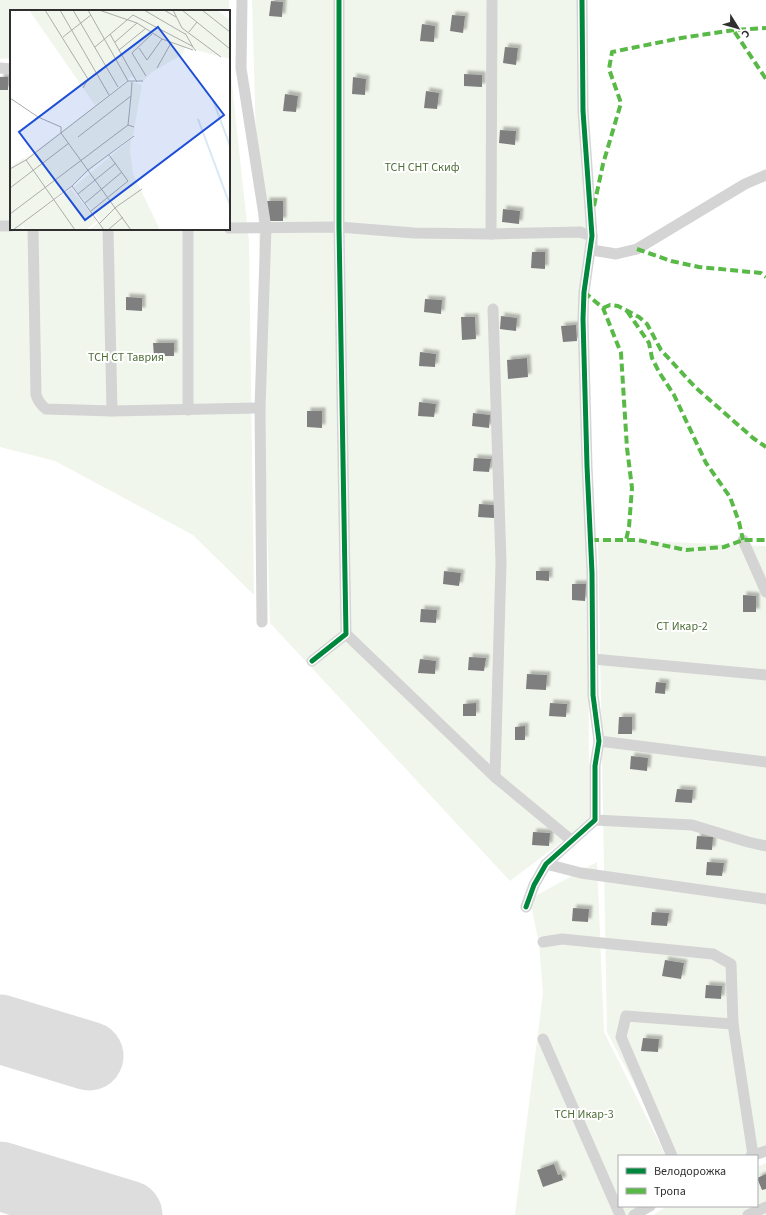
<svg xmlns="http://www.w3.org/2000/svg" width="766" height="1215" viewBox="0 0 766 1215" font-family="'Source Sans 3',sans-serif">
<defs>
<filter id="shadow"><feDropShadow dx="3.5" dy="-3.5" stdDeviation="1" flood-color="#0004"/></filter>
</defs>
<rect width="100%" height="100%" fill="#fff"/>
<!-- green -->
<g fill="#f1f6ec">
<path d="M0 0H229V11H11V58L0 59Z"/>
<path d="M252 0H587L589 821 510 881 270 623Z"/>
<path d="M229 75H231L249 242 254 595 193 535 55 461 0 447V76H11V229H229Z"/>
<path d="M598 539 766 546V1155L672 1156 607 1032Z"/>
<path d="M597 862 604 1032 666 1156H619V1206H659L645 1215H515L543 993 539 944 530 899Z"/>
<path d="M766 1163V1215H653L667 1206H757V1167Z"/>
</g>
<g fill="none" stroke-linecap="round" stroke-linejoin="round">
<!-- runway -->
<g stroke="#ddd" stroke-width="69">
<path d="M0 1029 89 1056"/>
<path d="M0 1176 128 1215"/>
</g>
</g>
<!-- building -->
<g fill="#7f7f7f" filter="url(#shadow)">
<path d="M271 1 283 2 282 17 269 16Z"/>
<path d="M452 15 465 16 463 33 450 31Z"/>
<path d="M422 24 435 26 434 42 420 41Z"/>
<path d="M505 47 518 48 516 65 503 63Z"/>
<path d="M464 74 482 75V87L464 86Z"/>
<rect x="0" y="77" width="8" height="13"/>
<path d="M353 77 366 79 365 95 352 94Z"/>
<path d="M426 91 439 93 437 109 424 108Z"/>
<path d="M285 94 298 96 296 112 283 111Z"/>
<path d="M500 130 516 131 515 145 499 143Z"/>
<rect x="266" y="201" width="17" height="20"/>
<path d="M503 209 520 211 519 224 502 222Z"/>
<path d="M532 252H545V269L531 268Z"/>
<path d="M126 297 142 298V311L126 310Z"/>
<path d="M425 299 442 300 441 314 424 312Z"/>
<path d="M501 316 517 318 516 331 500 329Z"/>
<path d="M461 317H475L476 339 462 340Z"/>
<path d="M576 325 577 341 563 342 561 326Z"/>
<path d="M153 343H174V356H154Z"/>
<path d="M420 352 436 354 435 367 419 366Z"/>
<path d="M527 358 528 377 508 379 507 360Z"/>
<path d="M419 402 436 404 434 417 418 416Z"/>
<path d="M307 411H322V428L307 427Z"/>
<path d="M473 413 490 415 489 428 472 426Z"/>
<path d="M474 458 491 459 489 472 473 471Z"/>
<path d="M479 504 495 505 494 518 478 517Z"/>
<path d="M444 571 461 573 459 586 443 584Z"/>
<path d="M536 571H549V581L536 580Z"/>
<path d="M572 584H586L585 601 572 600Z"/>
<path d="M743 595 756 596V612H743Z"/>
<path d="M421 609 437 610 436 623 420 622Z"/>
<path d="M469 657 486 658 484 671 468 670Z"/>
<path d="M420 659 436 661 435 674 418 673Z"/>
<path d="M527 674 547 675 546 690 526 689Z"/>
<path d="M656 682 666 683 665 694 655 693Z"/>
<path d="M476 703V716H463V704Z"/>
<path d="M550 703 567 704 566 717 549 716Z"/>
<path d="M619 717H632V734H618Z"/>
<path d="M525 726V740H515V727Z"/>
<path d="M631 756 648 758 647 771 630 769Z"/>
<path d="M677 789 693 790 692 803 675 802Z"/>
<path d="M533 832 550 833 549 846 532 845Z"/>
<path d="M697 836 713 837 712 850 696 849Z"/>
<path d="M707 862 724 863 722 876 706 875Z"/>
<path d="M573 908 589 909 588 922 572 921Z"/>
<path d="M652 912 669 913 667 926 651 925Z"/>
<path d="M665 960 684 963 681 979 662 976Z"/>
<path d="M706 985 722 986 721 999 705 998Z"/>
<path d="M643 1038 659 1039 658 1052 641 1051Z"/>
<path d="M554 1164 558 1175 561 1174 563 1180 543 1187 537 1170Z"/>
<path d="M766 1174V1189L762 1190 757 1178Z"/>
</g>
<g fill="none" stroke-linecap="round" stroke-linejoin="round">
<!-- street -->
<g stroke="#d4d4d4" stroke-width="11">
<path d="M242 0 241 68 266 228 260 408 262 622"/>
<path d="M0 68 11 69"/>
<path d="M0 226H11"/>
<path d="M229 228 339 227 414 233 491 234 580 232 592 236V250L616 254 637 249 720 199 745 184 766 175"/>
<path d="M33 229 36 395C38 401 41 405 46 409L112 411 260 408"/>
<path d="M108 229 112 411"/>
<path d="M491 234 492 0"/>
<path d="M493 309 501 563 495 777 571 840"/>
<path d="M188 410V229"/>
<path d="M743 540 766 592"/>
<path d="M346 634 495 777"/>
<path d="M593 659 766 675"/>
<path d="M312 661 346 634 339 227V0"/>
<path d="M599 741 766 762"/>
<path d="M595 820 692 825 748 842 766 846"/>
<path d="M546 864 581 873 766 899"/>
<path d="M526 907 534 885 546 864 595 820V766L599 741 593 695 592 573 587 466 583 319 584 292 592 236 583 111 582 0"/>
<path d="M543 942 562 939 713 954 731 964 733 1024 753 1155"/>
<path d="M543 1039 620 1215"/>
<path d="M672 1156 621 1037 626 1016 733 1024"/>
<path d="M751 1156 766 1151"/>
<path d="M634 1215 650 1206"/>
<path d="M748 1215 766 1207"/>
</g>
<!-- quiet -->
<g stroke="#58b947" stroke-width="4" stroke-dasharray="8 4" stroke-linecap="butt">
<path d="M728 22 766 79"/>
<path d="M594 206 603 164 621 103 609 69 612 52 681 38 734 30 766 28"/>
<path d="M637 249 671 261 699 267 761 273 766 277"/>
<path d="M584 292 603 308 621 353 627 448 632 488 629 527 626 540"/>
<path d="M603 308 610 305 618 306 639 317 647 324 661 350 695 387 753 438 766 447"/>
<path d="M627 311 649 343 652 358 659 372 674 395 706 463 730 497 739 522 743 540"/>
<path d="M591 540H638L686 550 724 547 743 540H766"/>
</g>
<defs>
<g id="cycleway">
<path d="M312 661 346 634 339 227V0"/>
<path d="M526 907 534 885 546 864 595 820V766L599 741 593 695 592 573 587 466 583 319 584 292 592 236 583 111 582 0"/>
</g>
</defs>
<!-- cycleway casing -->
<use href="#cycleway" stroke="#fff" stroke-width="8"/>
<!-- cycleway -->
<use href="#cycleway" stroke="#00873e" stroke-width="5"/>
</g>
<g text-anchor="middle" stroke-width="4" stroke-linejoin="round" paint-order="stroke">
<!-- park labels -->
<g font-size="12" fill="#506f39" stroke="#fff">
<text x="422" y="171">ТСН СНТ Скиф</text>
<text x="126" y="361">ТСН СТ Таврия</text>
<text x="682" y="630">СТ Икар-2</text>
<text x="584" y="1118">ТСН Икар-3</text>
</g>
</g>
<!-- overview -->
<g transform="translate(10 10)">
<rect width="220" height="220" fill="#fff"/>
<path d="M19 0H207L220 10V49L175 37 173 44 142 62 132 72 122 67 134 57 85 95ZM118 71 132 75 123 125 31 200 61 179 87 211 76 220H15L12 215 13 220H0V157L14 148 18 154 15 149ZM121 129 120 142 123 164 150 220H79L90 211 64 177Z" fill="#f1f6ec"/>
<path fill="none" stroke="#d8e8f4" stroke-width="2" d="M203 90 220 136M188 109 220 195"/>
<path fill="none" stroke="#acacac" stroke-width="1" d="M35 0 78 69 73 78M50 0 99 85M63 0 108 77M78 0 118 71M89 0 127 13 152 29 183 40M134 0 175 24M154 0 166 7M163 0 172 18 211 47M172 0 220 39M192 0 220 22M179 22 187 12M175 23 183 37M100 24 127 72M53 27 81 5M105 32 127 13M85 37 123 5 182 36 186 41M129 38 137 50 152 29M109 40 135 19M147 58 161 33M136 66 122 43 142 24M0 88 28 107 51 117V123L121 220M118 115 121 86M68 127 121 86 122 72M16 150 65 220M0 159 16 150 118 71H133M62 176 94 220M0 178 59 133M68 184 106 153M75 193 112 162M81 201 118 171 99 145M0 204 118 115 124 117M89 214 106 197 132 179M3 220 62 176 78 160 124 126M98 220 113 207"/>
<path fill="#1d4ed8" fill-opacity="0.15" stroke="#1d4ed8" stroke-width="2" d="M148 17 214 105 75 210 9 122Z"/>
<rect width="220" height="220" fill="none" stroke="#2f2f2f" stroke-width="2"/>
</g>
<!-- legend -->
<rect x="618" y="1155" width="140" height="52" fill="#ffffff" stroke="#acacac"/>
<rect x="626" y="1168" width="20" height="6" fill="#00873e" stroke="#acacac"/>
<text x="654" y="1175" font-size="12" fill="#2f2f2f">Велодорожка</text>
<rect x="626" y="1188" width="20" height="6" fill="#58b947" stroke="#acacac"/>
<text x="654" y="1195" font-size="12" fill="#2f2f2f">Тропа</text>
<!-- north arrow -->
<g transform="translate(738 28) rotate(127)" stroke="#ffffff" stroke-width="3" paint-order="stroke">
<path d="M0-3L7 15L0 10L-7 15Z" fill="#2f2f2f"/>
<text y="-6" font-size="11" font-weight="bold" text-anchor="middle" fill="#2f2f2f">С</text>
</g>
</svg>
